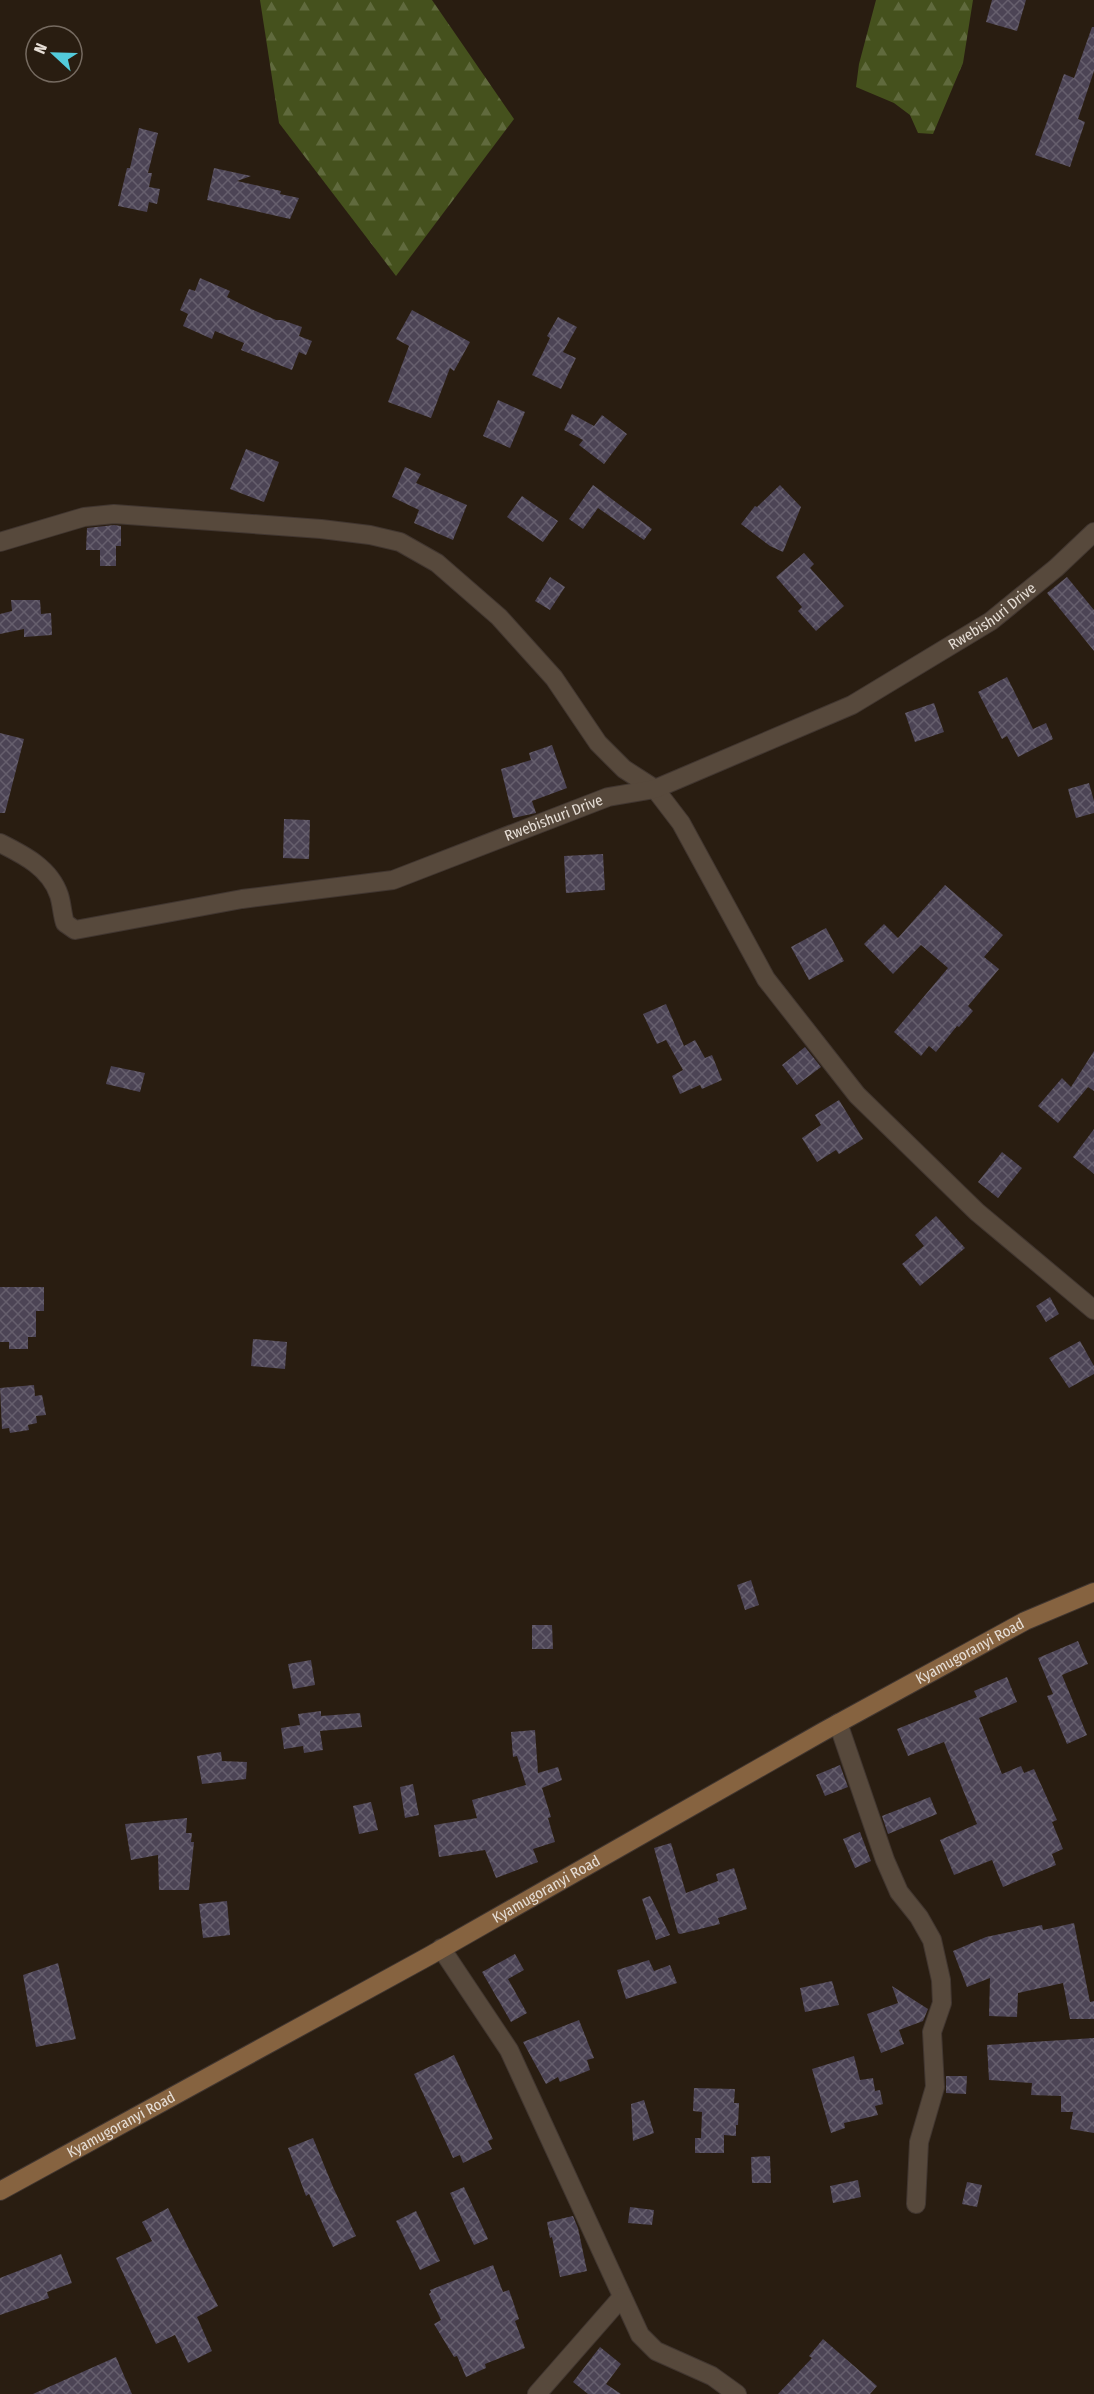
<svg xmlns="http://www.w3.org/2000/svg" width="1094" height="2394" viewBox="0 0 1094 2394" font-family="'Fira Sans Condensed',sans-serif">
<defs>
<pattern id="forest-firs" width="22" height="20" patternUnits="userSpaceOnUse" patternTransform="scale(1.5)"><rect width="22" height="20" fill="#45511d"/><path d="M5 1l3.5 6h-7zM16 11l3.5 6h-7z" fill="#606a3d"/></pattern>
<pattern id="building-cross-hatch" width="8" height="8" patternUnits="userSpaceOnUse" patternTransform="scale(1.5)"><rect width="8" height="8" fill="#4c4455"/><path d="M0 0l8 8M0 8l8-8" fill="none" stroke="#665f6d"/></pattern>
</defs>
<rect width="100%" height="100%" fill="#291d11"/>
<!-- forest -->
<g fill="url(#forest-firs)">
<path d="M260 0H432L514 119 396 276 279 123Z"/>
<path d="M876 0H973L963 63 933 134 918 133 910 115 894 103 856 87 859 64Z"/>
</g>
<!-- building -->
<g fill="url(#building-cross-hatch)">
<path d="M992 0H1026L1017 31 986 22Z"/>
<path d="M1092 27H1094V71L1078 119 1085 122 1070 167 1035 155 1064 74 1074 78Z"/>
<path d="M139 128 158 133 148 173H152L149 187 160 189 157 204 149 202 147 212 118 206 127 168H130Z"/>
<path d="M214 168 251 176 237 181 281 191 280 194 299 198 290 219 207 200Z"/>
<path d="M200 278 230 291 227 297 251 309 276 320H282L302 327 299 336 312 341 306 355 299 352 292 370 241 350 244 343 215 331 212 339 183 326 188 314 180 310 189 289 195 291Z"/>
<path d="M412 310 470 342 454 371 450 368 431 418 388 402 409 346 396 339Z"/>
<path d="M558 317 577 327 563 352 576 358 561 389 532 375 550 338 547 336Z"/>
<path d="M498 400 525 412 510 448 483 436Z"/>
<path d="M572 414 594 426 602 415 627 434 604 464 579 445 583 440 564 430Z"/>
<path d="M246 449 279 462 264 502 230 489Z"/>
<path d="M405 467 421 474 416 483 467 505 453 540 414 523 419 510 392 497Z"/>
<path d="M593 485 652 529 644 540 598 508 583 529 569 519Z"/>
<path d="M780 485 801 507 783 552 770 546 741 524 755 506 757 507Z"/>
<path d="M522 496 558 521 543 542 507 517Z"/>
<path d="M114 525 121 526V546H116V566H100V550H86L87 528Z"/>
<path d="M804 553 814 564 810 568 844 606 816 631 798 611 802 607 776 577Z"/>
<path d="M550 577 565 587 550 610 535 601Z"/>
<path d="M1067 577 1094 610V651L1047 593Z"/>
<path d="M11 600H40L41 614 51 613 52 635 24 637V629L0 634V614L12 611Z"/>
<path d="M1007 677 1033 729 1046 723 1053 739 1018 757 1007 736 1002 739 978 692Z"/>
<path d="M934 703 944 732 915 742 905 713Z"/>
<path d="M0 733 24 739 5 813H0Z"/>
<path d="M552 745 567 788 532 801 536 813 513 818 501 769 531 760 529 753Z"/>
<path d="M1089 783 1094 801V813L1076 818 1068 789Z"/>
<path d="M284 819 310 820 309 859 283 858Z"/>
<path d="M603 854 605 890 566 893 564 856Z"/>
<path d="M945 885 1003 935 984 957 999 969 968 1006 973 1011 959 1027 957 1026 936 1052 929 1046 921 1056 894 1032 948 968 921 945 893 974 864 944 884 924 898 938Z"/>
<path d="M826 928 844 961 809 980 791 947Z"/>
<path d="M666 1004 684 1046 695 1040 705 1058 712 1055 722 1080 702 1089 700 1085 680 1094 672 1076 683 1070 666 1040 657 1044 643 1014Z"/>
<path d="M805 1047 821 1067 797 1085 782 1065Z"/>
<path d="M1094 1051V1091L1088 1087 1058 1123 1038 1106 1062 1078 1071 1087Z"/>
<path d="M111 1066 145 1073 140 1092 106 1084Z"/>
<path d="M839 1100 863 1139 839 1154 836 1150 817 1162 802 1138 821 1125 815 1115Z"/>
<path d="M1094 1129V1174L1073 1157Z"/>
<path d="M1002 1152 1022 1168 998 1198 978 1182Z"/>
<path d="M936 1216 965 1248 920 1286 902 1264 924 1246 915 1235Z"/>
<path d="M0 1287H44V1311H36V1337H28V1349H9V1342H0Z"/>
<path d="M1050 1297 1059 1314 1046 1322 1036 1306Z"/>
<path d="M253 1339 287 1342 285 1369 251 1366Z"/>
<path d="M1080 1341 1094 1366V1374L1069 1388 1049 1358Z"/>
<path d="M34 1385 35 1396 42 1395 46 1415 36 1416 37 1423 28 1425 29 1430 10 1433 9 1428 2 1429 0 1388Z"/>
<path d="M751 1580 759 1605 745 1610 737 1585Z"/>
<path d="M532 1625H552L553 1649H532Z"/>
<path d="M1078 1641 1088 1664 1062 1675 1087 1735 1067 1744 1047 1696 1053 1694 1038 1658Z"/>
<path d="M311 1660 315 1685 293 1689 288 1664Z"/>
<path d="M1007 1677 1017 1702 979 1718 1002 1774 1021 1766 1024 1773 1034 1769 1057 1820 1052 1822 1063 1849 1052 1854 1056 1865 1003 1887 992 1860 954 1875 940 1840 977 1824 963 1790 944 1742 908 1756 897 1729 977 1697 974 1691Z"/>
<path d="M321 1711V1716L360 1713 362 1727 320 1731 323 1750 304 1753 303 1746 284 1749 281 1728 300 1725 298 1714Z"/>
<path d="M535 1730 538 1773 558 1767 562 1780 542 1788 551 1817 548 1818 555 1842 533 1849 538 1862 496 1878 485 1850 439 1857 434 1825 477 1818 472 1800 526 1785 517 1756 513 1757 511 1732Z"/>
<path d="M221 1752 222 1761 247 1762 246 1779 202 1784 197 1756Z"/>
<path d="M840 1765 848 1787 825 1796 816 1775Z"/>
<path d="M413 1784 419 1815 405 1818 400 1787Z"/>
<path d="M930 1797 937 1814 888 1834 882 1816Z"/>
<path d="M371 1802 378 1830 359 1834 353 1806Z"/>
<path d="M187 1818 186 1833H192L191 1842H194L189 1890H159L158 1855 131 1860 125 1824Z"/>
<path d="M860 1832 871 1861 855 1868 843 1839Z"/>
<path d="M671 1843 686 1893 718 1881 716 1874 734 1868 747 1909 718 1918 720 1924 680 1934 678 1933 654 1848Z"/>
<path d="M650 1896 670 1935 656 1940 642 1899Z"/>
<path d="M227 1901 230 1935 203 1938 199 1904Z"/>
<path d="M1074 1923 1090 2002 1094 2001V2019H1070L1063 1983 1018 1993 1017 2017 989 2016 990 1978 967 1987 953 1951 986 1937 1042 1925 1043 1930Z"/>
<path d="M515 1954 524 1970 508 1979 527 2013 511 2022 482 1972Z"/>
<path d="M649 1960 654 1971 670 1965 677 1983 626 1999 617 1970Z"/>
<path d="M58 1963 76 2039 36 2047 23 1975Z"/>
<path d="M832 1981 839 2005 805 2012 800 1988Z"/>
<path d="M892 1986 928 2009 923 2021 899 2030 904 2044 881 2053 867 2014 898 2003Z"/>
<path d="M579 2020 594 2058 587 2060 590 2070 560 2082 558 2077 546 2084 523 2042Z"/>
<path d="M1094 2038V2133L1070 2129 1073 2112H1061V2096L1031 2095 1032 2083 989 2080 987 2045Z"/>
<path d="M454 2055 493 2139 488 2141 492 2149 463 2163 460 2155 453 2158 414 2074Z"/>
<path d="M854 2056 860 2080 873 2078 875 2091 880 2090 883 2104 875 2106 878 2115 844 2123 845 2128 831 2133 812 2069Z"/>
<path d="M946 2076H967L966 2094 946 2093Z"/>
<path d="M694 2088 735 2089 734 2103H739L738 2125H736V2136L724 2135V2153H695V2138H701L702 2112 693 2111Z"/>
<path d="M644 2100 654 2133 633 2141 631 2104Z"/>
<path d="M313 2138 333 2187 356 2236 333 2247 309 2194 306 2196 288 2148Z"/>
<path d="M770 2156 771 2183H752L751 2157Z"/>
<path d="M858 2180 861 2197 833 2203 830 2186Z"/>
<path d="M967 2182 982 2185 977 2207 962 2204Z"/>
<path d="M464 2187 488 2239 474 2245 450 2193Z"/>
<path d="M630 2207 654 2210 652 2225 628 2223Z"/>
<path d="M168 2208 218 2306 197 2317 212 2351 188 2363 175 2335 156 2344 116 2258 152 2241 142 2222Z"/>
<path d="M416 2211 440 2261 420 2270 396 2221Z"/>
<path d="M573 2216 578 2228 587 2271 560 2277 552 2237 550 2238 547 2222Z"/>
<path d="M61 2254 72 2283 47 2292 49 2298 0 2315V2278Z"/>
<path d="M493 2265 503 2292 509 2290 519 2319 515 2321 525 2348 485 2364 486 2368 466 2377 457 2356 454 2357 434 2324 441 2320 429 2294 431 2292 430 2290Z"/>
<path d="M823 2339 877 2386 870 2394H778L812 2358 809 2356Z"/>
<path d="M600 2347 621 2364 606 2384 621 2394H588L573 2382Z"/>
<path d="M116 2357 132 2394H33Z"/>
</g>
<g fill="none" stroke-linecap="round" stroke-linejoin="round">
<defs>
<g id="street">
<path d="M0 542 84 517 114 514 321 529 370 535 400 542 437 563 499 617 554 678 598 743 624 769 655 789 681 823 766 979 857 1095 977 1212 1094 1310"/>
<path id="s1" d="M0 843C24 855 50 868 59 895 62 904 62 914 65 923L75 930 242 899 393 880 608 797 655 789 852 705 991 621 1056 568 1094 532"/>
<path d="M838 1723 885 1860 899 1892 919 1917 932 1940 941 1980 942 2003 932 2032 935 2087 919 2142 916 2204"/>
<path d="M441 1948 509 2050 640 2335 656 2351 712 2376 737 2394"/>
<path d="M537 2394 622 2297"/>
</g>
<g id="secondary">
<path id="s2" d="M0 2191 429 1956 824 1731 1025 1621 1094 1592"/>
</g>
</defs>
<!-- street casing -->
<use href="#street" stroke="#413630" stroke-width="20"/>
<!-- secondary casing -->
<use href="#secondary" stroke="#413630" stroke-width="20"/>
<!-- street -->
<use href="#street" stroke="#57493c" stroke-width="18"/>
<!-- secondary -->
<use href="#secondary" stroke="#866340" stroke-width="18"/>
</g>
<g text-anchor="middle" stroke-width="4.5" stroke-linejoin="round" paint-order="stroke">
<!-- street labels -->
<g font-size="15" fill="#e6ded6" stroke="#291d11">
<text dy="5" stroke="none"><textPath href="#s1" startOffset="1102">Rwebishuri Drive</textPath></text>
<text dy="5" stroke="none"><textPath href="#s1" startOffset="616">Rwebishuri Drive</textPath></text>
<text dy="5" stroke="none"><textPath href="#s2" startOffset="1110">Kyamugoranyi Road</textPath></text>
<text dy="5" stroke="none"><textPath href="#s2" startOffset="624">Kyamugoranyi Road</textPath></text>
<text dy="5" stroke="none"><textPath href="#s2" startOffset="138">Kyamugoranyi Road</textPath></text>
</g>
</g>
<!-- north arrow -->
<g transform="translate(54 54) rotate(292)"><circle r="28" fill="#291d11" stroke="#756a60" stroke-width="1.5"/>
<path d="M0-4.5L10 22L0 15L-10 22Z" fill="#53cbdb"/>
<text y="-9" font-size="16" font-weight="bold" text-anchor="middle" fill="#e6ded6">N</text>
</g>
</svg>
